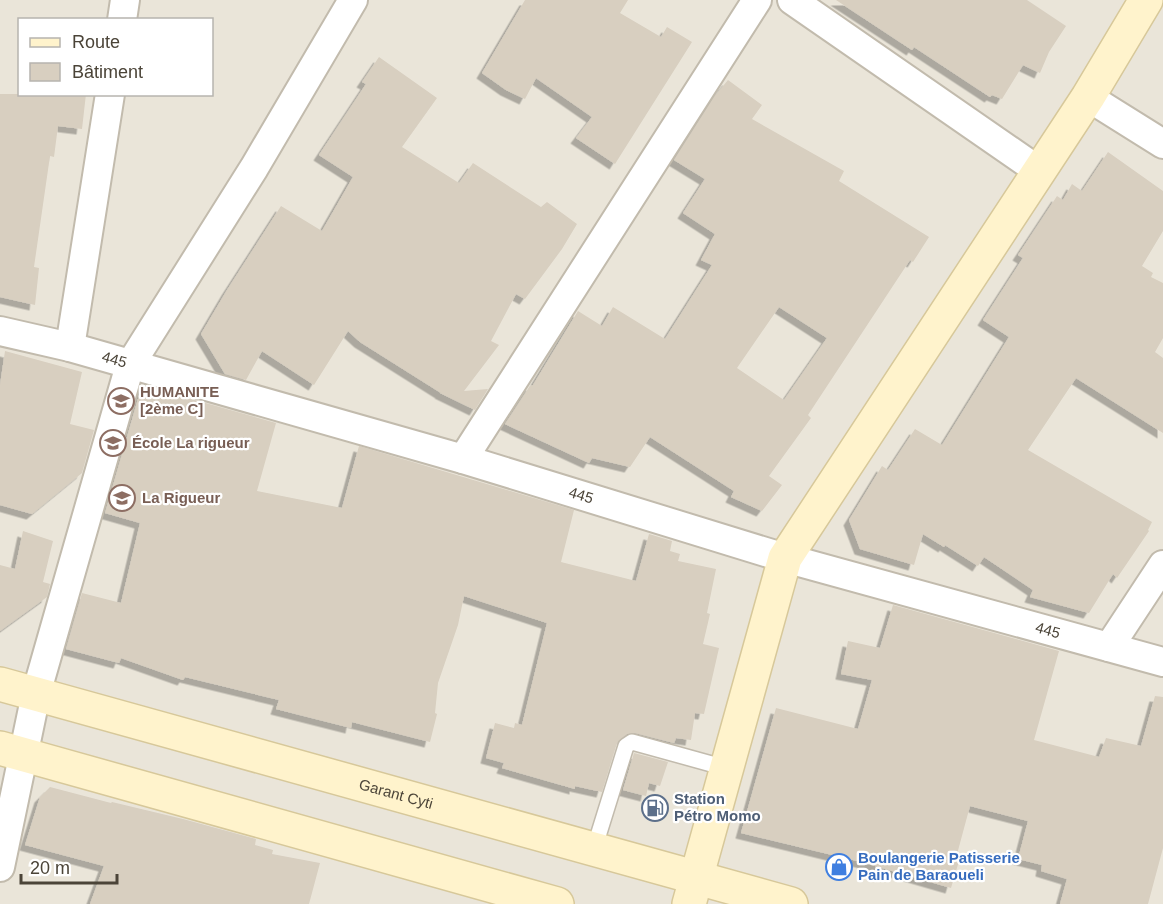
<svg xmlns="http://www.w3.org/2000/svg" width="1163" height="904" viewBox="0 0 1163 904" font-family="Arial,sans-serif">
<defs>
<filter id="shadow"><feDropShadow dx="-5.5" dy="5.5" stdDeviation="0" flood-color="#0004"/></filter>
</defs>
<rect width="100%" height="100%" fill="#f6f3eb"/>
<!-- residential -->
<path fill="#eae5d9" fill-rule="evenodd" d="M0 0H1163V904H0ZM20 20H212V94H20Z"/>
<!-- building -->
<g fill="#d8cfc0" fill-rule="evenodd" filter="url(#shadow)">
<path d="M525 0H628L620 13 661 37 667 27 692 42 615 164 576 138 592 117 536 78 525 99 506 90 482 73Z"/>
<path d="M836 0H1027L1066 26 1049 52 1040 73 1023 65 1002 99 992 95 990 97 914 47 912 50Z"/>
<path d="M379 57 437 98 402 147 459 183 473 163 541 207 547 202 577 224 562 249 525 299 516 294 491 341 499 345 464 391 488 389 475 410 440 393H441L360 342 348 331 314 385 262 351 246 380 225 374 201 334 227 290 281 206 322 231 353 177 319 155 366 84 362 82Z"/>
<path d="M728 80 762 105 752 119 844 171 839 181 929 237 913 262 910 260 808 415 811 418 769 476 782 485 762 511 731 497 734 491 650 437 630 467 592 458 589 463 505 424 530 386 533 385 578 311 602 326 613 307 665 339 712 265 701 260 715 234 683 213 705 179 674 160 714 97ZM779 307 827 338 784 400 737 368Z"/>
<path d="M0 94H86L82 129 58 126 54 157 50 156 34 267 39 268 35 305 0 297Z"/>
<path d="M1108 152 1163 191V231L1142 266 1153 273 1151 277 1163 283V338L1155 352 1163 358V433L1076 378 1028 450 1152 522 1148 530 1149 531 1117 578 1113 574 1089 613 1030 597 1033 590 984 557 978 566 945 545 944 547 923 534 914 565 860 549 849 520 882 466 888 470 915 429 942 445 1009 337 983 320 1023 258 1018 255 1057 196 1063 200 1072 184 1082 191Z"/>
<path d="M5 351 82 372 70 424 94 430 82 473 32 514 0 505V385Z"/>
<path d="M142 385 276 423 257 491 342 508 359 446 574 510 561 562 636 581 649 534 672 541 670 551 680 554 678 561 716 569 707 613 710 614 703 644 719 648 704 714 695 713 691 740 676 738 674 743 635 733 627 734 617 743 602 792 575 786V789L502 768 504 763 486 758 495 723 514 728 515 723 522 725 547 623 464 596 458 625 438 683 435 713 437 714 430 742 352 722 351 728 276 709 279 700 185 677 183 680 121 658 119 663 66 649 82 593 121 603 140 523 105 513Z"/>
<path d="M23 531 53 541 43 582 50 584 47 597 0 631V565L15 569Z"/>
<path d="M893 605 1059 651 1034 740 1099 757 1106 738 1141 746 1155 696 1163 697V848L1148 904H1060L1067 879 1041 871 1042 865 1018 859 1028 821 970 806 956 858 959 861 951 888 861 862 741 833 776 708 858 729 872 680 841 674 848 641 880 648Z"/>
<path d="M634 753 668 762 660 786 649 783 646 796 623 790Z"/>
<path d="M50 787 111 803 112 802 183 819 256 839 255 845 273 850 272 854 320 863 309 904H90L104 866 25 845 40 797Z"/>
</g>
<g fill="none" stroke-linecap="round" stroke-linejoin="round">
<defs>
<path id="lane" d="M594 849 626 746 632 742 726 768"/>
<g id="street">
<path d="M792 0 1039 171"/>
<path d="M122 20 125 0"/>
<path d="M1088 97 1163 144"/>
<path id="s1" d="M0 331 70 347 463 459 785 558 1163 662"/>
<path d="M70 347 110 94"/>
<path d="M463 459 757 0"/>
<path d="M1109 647 1163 565"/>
<path d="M0 867 36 694 130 365 254 168 353 0"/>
</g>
<g id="secondary">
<path id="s2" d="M0 684 791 904"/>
<path d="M0 748 557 904"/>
<path d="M689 904 785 558 1088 97 1146 0"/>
</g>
</defs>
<!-- lane casing -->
<use href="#lane" stroke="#c2bbad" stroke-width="18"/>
<!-- street casing -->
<use href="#street" stroke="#c2bbad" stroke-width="32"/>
<!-- secondary casing -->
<use href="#secondary" stroke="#d7c89a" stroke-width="36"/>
<!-- lane -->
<use href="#lane" stroke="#fff" stroke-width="15"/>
<!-- street -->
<use href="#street" stroke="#fff" stroke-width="28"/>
<!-- secondary -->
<use href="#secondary" stroke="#fff3cc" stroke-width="33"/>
</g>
<!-- icons -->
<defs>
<symbol id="school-ring" viewBox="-11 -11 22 22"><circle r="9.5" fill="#fff" stroke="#8d6e63" stroke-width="1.5"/><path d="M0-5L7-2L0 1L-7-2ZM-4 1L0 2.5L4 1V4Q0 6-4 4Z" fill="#8d6e63"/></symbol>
<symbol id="fuel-ring" viewBox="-11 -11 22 22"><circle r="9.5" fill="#fff" stroke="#5c6f8a" stroke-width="1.5"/><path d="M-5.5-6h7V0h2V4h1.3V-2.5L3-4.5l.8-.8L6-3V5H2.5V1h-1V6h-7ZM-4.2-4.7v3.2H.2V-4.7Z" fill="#5c6f8a"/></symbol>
<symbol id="shop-ring" viewBox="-11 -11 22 22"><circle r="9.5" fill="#fff" stroke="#3f7fe0" stroke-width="1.5"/><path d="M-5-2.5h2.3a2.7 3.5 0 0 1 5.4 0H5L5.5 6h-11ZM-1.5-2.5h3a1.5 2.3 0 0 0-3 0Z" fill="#3f7fe0"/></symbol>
</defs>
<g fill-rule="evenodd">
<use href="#school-ring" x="106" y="386" width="30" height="30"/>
<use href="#school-ring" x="98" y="428" width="30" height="30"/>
<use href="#school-ring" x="107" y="483" width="30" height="30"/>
<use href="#fuel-ring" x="640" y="793" width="30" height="30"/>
<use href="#shop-ring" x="824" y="852" width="30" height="30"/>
</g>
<g text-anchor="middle" stroke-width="4.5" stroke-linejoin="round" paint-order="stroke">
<!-- street labels -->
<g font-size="15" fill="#4b4438" stroke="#fff">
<text dy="5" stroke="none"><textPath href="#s1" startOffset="118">445</textPath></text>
<text dy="5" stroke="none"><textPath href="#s1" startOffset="604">445</textPath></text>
<text dy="5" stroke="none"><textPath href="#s1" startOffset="1090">445</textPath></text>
<text dy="5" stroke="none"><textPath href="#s2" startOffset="411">Garant Cyti</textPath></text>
</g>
<!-- education labels -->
<g font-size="15" font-weight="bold" fill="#785e54" stroke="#fff" text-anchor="start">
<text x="140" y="397">HUMANITE<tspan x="140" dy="17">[2ème C]</tspan></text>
<text x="132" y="448">École La rigueur</text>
<text x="142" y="503">La Rigueur</text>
</g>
<!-- service labels -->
<g font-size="15" font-weight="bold" fill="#4e5e75" stroke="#fff" text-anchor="start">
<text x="674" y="804">Station<tspan x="674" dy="17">Pétro Momo</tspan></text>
</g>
<!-- shop labels -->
<g font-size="15" font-weight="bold" fill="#366cbe" stroke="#fff" text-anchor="start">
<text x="858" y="863">Boulangerie Patisserie<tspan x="858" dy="17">Pain de Baraoueli</tspan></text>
</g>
</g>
<!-- legend -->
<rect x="18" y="18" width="195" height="78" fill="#ffffff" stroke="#b7b4af" stroke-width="1.5"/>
<rect x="30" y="38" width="30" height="9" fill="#fff3cc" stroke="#b7b4af" stroke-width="1.5"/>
<text x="72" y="48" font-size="18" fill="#4b4438">Route</text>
<rect x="30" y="63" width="30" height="18" fill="#d8cfc0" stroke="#b7b4af" stroke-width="1.5"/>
<text x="72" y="78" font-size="18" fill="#4b4438">Bâtiment</text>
<!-- scale -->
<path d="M21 874v9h96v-9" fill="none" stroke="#4b4438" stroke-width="3"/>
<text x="30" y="874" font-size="18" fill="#4b4438" stroke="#ffffff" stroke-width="4.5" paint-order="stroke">20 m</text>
</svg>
